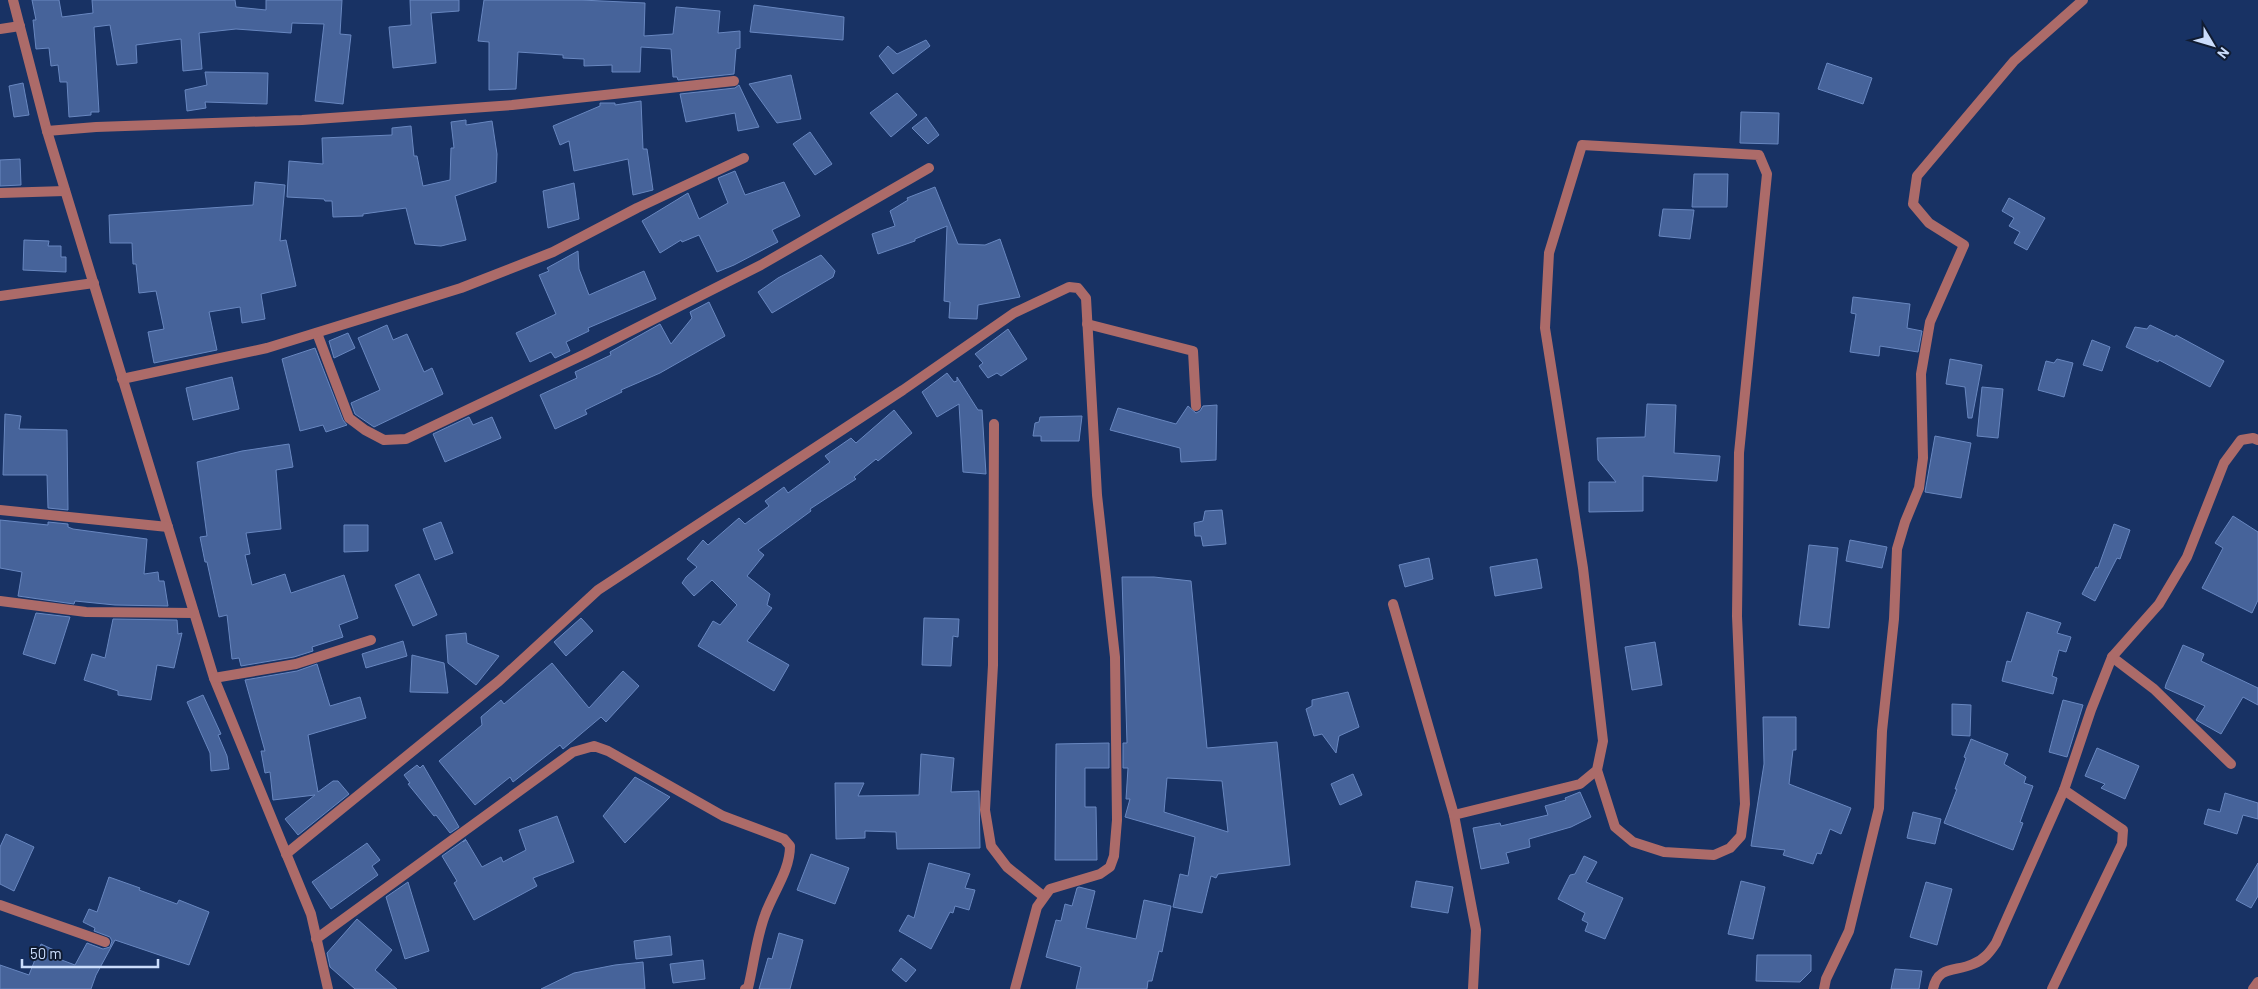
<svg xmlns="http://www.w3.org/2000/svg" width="2258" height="989" viewBox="0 0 2258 989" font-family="Barlow,sans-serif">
<rect width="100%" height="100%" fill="#183264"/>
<!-- building -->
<g fill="#46639a" stroke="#6887c0" fill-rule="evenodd">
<path d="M32 0H59L62 17 93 13 92 0H235L236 7 266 10V0H342L340 34 351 35 343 104 315 101 324 24 292 23 291 33 236 29 199 33 202 69 183 71 181 39 136 45 137 63 117 65 110 25 94 27 99 112H91V115L69 117 67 82H60L58 65 51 66 49 48 36 49 33 20H36Z"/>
<path d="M410 0H459V11L431 13 436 63 393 68 389 27 411 25Z"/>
<path d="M484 0H581L645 3 644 36 673 34 676 7 720 11 718 33 740 31V48L736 49 734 74 678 80 677 77H673L671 49 641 47 640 72H612V65L584 66V59L563 58V55L518 52 516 89 489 90V42L478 41Z"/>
<path d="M754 5 844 17 843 40 750 32Z"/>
<path d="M926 40 930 46 893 74 879 56 888 46 897 54Z"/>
<path d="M1827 63 1872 78 1863 104 1818 89Z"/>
<path d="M205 72 268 73 267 104 205 102 206 108 187 111 185 90 207 85Z"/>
<path d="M791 75 801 119 777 123 749 84Z"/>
<path d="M23 83 29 115 14 117 9 86Z"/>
<path d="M739 85 759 127 738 131 735 113 686 122 680 94 735 88Z"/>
<path d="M897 93 917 115 891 137 870 113Z"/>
<path d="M641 101 643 149H647L653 190 633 195 628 159 574 171 569 141 560 145 553 126 600 106V103H615V105Z"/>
<path d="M1741 112 1779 113 1778 144 1740 143Z"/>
<path d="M926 117 939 135 928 144 912 128Z"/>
<path d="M466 120V125L492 121 497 154 496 182 455 196 466 240 441 246 415 244 406 208 363 214V216L333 217 332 201H325L324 199 287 197 289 161 323 164 322 138 392 135V128L411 126 414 156H417L423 186 450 180 451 148H454L451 122Z"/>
<path d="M810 132 832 164 815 175 793 144Z"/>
<path d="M20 159 21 185 0 186V160Z"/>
<path d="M735 171 745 195 784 182 800 216 772 230 778 242 734 265 717 272 699 235 682 242 681 240 660 253 642 221 688 193 699 219 728 203 718 178Z"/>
<path d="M1694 174H1728L1727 207H1692Z"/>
<path d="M255 182 285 185 280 241 286 240 296 286 261 294 265 319 242 323 240 307 209 312 217 350 154 363 148 332 164 329 156 291 139 293 136 264H133L132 243H110L109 215 253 205Z"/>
<path d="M574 183 579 219 548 228 543 191Z"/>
<path d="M935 187 958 244 985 245 1000 239 1020 297 978 305 977 319 949 318 950 302 944 301 947 226 915 239V241L878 254 872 234 895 226 890 211 908 200 907 198Z"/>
<path d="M2009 198 2045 218 2027 250 2014 243 2020 232 2009 226 2014 218 2002 211Z"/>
<path d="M1663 209 1694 210 1690 239 1659 236Z"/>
<path d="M24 240 49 241 48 246H61V257H66V272L23 270Z"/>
<path d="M578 251 579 269 589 295 644 271 656 299 588 328 589 331 566 342 570 351 555 358 551 352 530 362 516 333 556 314 539 275 549 271 547 268Z"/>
<path d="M821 255 835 271 833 277 772 313 758 292 778 278Z"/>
<path d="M1853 297 1910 304 1907 328 1922 331 1918 352 1880 346 1879 356 1850 352 1856 314 1851 313Z"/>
<path d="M709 302 725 336 660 373 621 390 622 392 585 410 587 414 555 429 540 395 577 378 575 372 611 355 610 352 660 324 671 344 692 318 690 312Z"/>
<path d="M387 325 393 340 407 334 424 372 432 368 443 394 374 427 355 414 351 403 380 390 358 338Z"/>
<path d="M2150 325 2175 337 2176 335 2224 361 2210 387 2159 360 2158 362 2126 347 2135 327 2147 329Z"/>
<path d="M1008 329 1027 359 1001 376 997 373 988 378 979 366 983 363 975 354Z"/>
<path d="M348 333 355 348 334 358 329 341Z"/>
<path d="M2092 340 2110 347 2102 371 2083 365Z"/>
<path d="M315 348 343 420 347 425 326 432 323 425 300 431 282 359Z"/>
<path d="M1950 359 1982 365 1972 418H1968L1965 387 1946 384Z"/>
<path d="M2057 359 2073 363 2064 397 2038 390 2046 361 2054 363Z"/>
<path d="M947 373 954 382 957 381V377L978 410H982L986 474 963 472 959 404 937 417 922 392Z"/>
<path d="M232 377 239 409 193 420 186 388Z"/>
<path d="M1982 387 2003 389 1998 438 1977 436Z"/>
<path d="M1647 404 1676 405 1674 453 1720 456 1717 481 1643 476V511L1589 512V482H1616L1598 460 1597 438 1645 437Z"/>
<path d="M1217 405 1216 460 1181 462 1180 448 1110 430 1118 408 1176 424 1188 406 1196 413 1200 411 1203 406Z"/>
<path d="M894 410 912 433 878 461 876 459 854 477 856 479 810 509 811 511 758 550 764 555 747 576 770 594 767 605 772 608 747 641 789 665 774 691 698 646 713 621 720 625 737 605 712 580 694 596 682 583 686 577 697 567 687 559 703 540 708 545 739 518 745 524 769 506 765 501 784 487 788 493 830 462 825 456 851 438 856 443Z"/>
<path d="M5 414 21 416 19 429 67 430 68 510 48 508 47 475H3Z"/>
<path d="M1082 416 1079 441H1041V436H1033L1035 423 1039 422 1040 417Z"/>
<path d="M469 417 473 425 492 417 501 438 445 462 433 434Z"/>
<path d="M1935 436 1971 443 1961 498 1925 492Z"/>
<path d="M289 444 293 467 276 470 281 529 246 533 250 554 245 555 252 585 285 574 291 593 344 575 358 618 339 625 343 637 312 647 313 651 294 657 241 666 239 658 232 659 227 615 219 617 207 562H205L200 537 207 536 197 462 242 451Z"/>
<path d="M1222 510 1226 544 1203 546 1201 536H1195L1194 523 1203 521 1205 511Z"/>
<path d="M2233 516 2258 532V600L2252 613 2202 588 2223 548 2215 543Z"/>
<path d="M0 520 48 525V522L68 524V527L73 529 147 539 144 574 158 572 159 581H164L168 606 115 605 75 601 74 604 18 596 22 572 0 568Z"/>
<path d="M441 522 453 553 435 560 423 529Z"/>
<path d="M2114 524 2130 530 2120 559 2117 558 2095 601 2082 594 2096 567 2098 568Z"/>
<path d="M344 525H368V551L344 552Z"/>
<path d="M1850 540 1887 547 1882 568 1846 561Z"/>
<path d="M1809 545 1838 548 1829 628 1799 625Z"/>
<path d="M1429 558 1433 579 1405 587 1399 565Z"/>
<path d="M1537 559 1542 588 1495 596 1490 567Z"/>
<path d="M419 574 437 615 413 626 395 585Z"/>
<path d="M1122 577H1154L1191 581 1207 748 1277 742 1290 865 1218 874 1216 878 1211 876 1202 913 1173 907 1180 874 1188 876 1195 837 1125 817 1130 799H1126L1128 768H1123V743H1127ZM1167 778 1222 781 1228 832 1164 812Z"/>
<path d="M2027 612 2061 623 2057 633 2071 637 2066 652 2059 650 2052 676 2057 678 2053 694 2002 681 2007 661 2011 662Z"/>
<path d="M36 613 70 617 55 664 23 654Z"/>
<path d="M581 618 593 631 566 656 554 642Z"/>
<path d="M924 618 959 619 958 637 953 636 951 666 922 665Z"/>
<path d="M113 619 177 620 178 634 182 633 174 668 157 665 151 700 118 695V691L84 680 92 654 105 658Z"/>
<path d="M466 633 467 643 499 656 476 685 448 663 446 635Z"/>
<path d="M403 641 407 656 366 668 362 654Z"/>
<path d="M1655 642 1662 685 1632 690 1625 647Z"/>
<path d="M2183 645 2204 654 2201 661 2258 688V705L2243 697 2221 734 2196 720 2205 706 2165 688 2166 684Z"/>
<path d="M412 655 444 663 448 693 410 692Z"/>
<path d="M552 663 589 708 623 671 639 686 606 722 601 717 563 749 560 745 513 782 510 777 475 805 439 761 482 725 481 717 501 700 504 704Z"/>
<path d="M317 664 330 706 360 697 366 718 308 735 318 792 333 781H338L349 794 298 835 285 819 315 795 273 800 270 772 265 773 261 751H265L245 680 297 671Z"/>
<path d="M1348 692 1359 727 1339 736 1336 753 1322 734 1314 736 1306 709 1312 706V700Z"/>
<path d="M203 695 221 734 218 735 227 756 229 769 211 771 210 753 187 702Z"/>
<path d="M2063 700 2083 705 2067 757 2049 752Z"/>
<path d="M1952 704 1971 705 1970 736 1952 735Z"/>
<path d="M1763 717H1796V750H1793L1789 784 1851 808 1841 834 1830 829 1821 854 1817 853 1813 864 1783 855 1785 850 1751 846 1764 764Z"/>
<path d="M1971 739 2008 754 2004 764 2026 777 2024 783 2033 786 2020 822 2023 823 2013 850 1944 823 1957 789H1955L1966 758 1964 757Z"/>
<path d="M1109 743V768H1085V807H1096L1097 860H1055L1056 744Z"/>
<path d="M2097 748 2139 766 2125 799 2101 788 2105 784 2085 776Z"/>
<path d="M921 754 954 758 951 792 979 791 980 848 897 849 896 832 865 831V838L836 839 835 783H864L858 796 919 795Z"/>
<path d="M417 765 420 768 423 765 459 827 450 833 436 815 434 816 408 784 410 783 404 775Z"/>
<path d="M1353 774 1362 795 1340 805 1331 784Z"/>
<path d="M635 777 670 797 625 843 603 816Z"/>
<path d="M1580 792 1591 817 1571 827 1529 839 1530 847 1506 853 1509 863 1481 869 1473 828 1500 823 1501 826 1548 815 1545 806 1566 800 1565 798Z"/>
<path d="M2225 793 2258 803V819L2243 815 2237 834 2204 824 2208 809 2220 812Z"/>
<path d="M1913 812 1941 819 1935 844 1907 838Z"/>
<path d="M557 816 574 862 533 878 537 886 474 920 454 883 457 881 442 856 466 839 463 842 466 840 482 867 501 857 503 862 526 850 519 830Z"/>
<path d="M6 834 34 847 14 891 0 884V847Z"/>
<path d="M367 843 380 860 372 866 378 875 331 909 312 882Z"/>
<path d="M811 854 849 868 835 904 797 890Z"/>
<path d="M1584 856 1597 862 1586 882 1623 898 1605 939 1585 931 1588 923 1582 920 1585 913 1558 899 1570 875 1575 874Z"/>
<path d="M929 863 970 874 965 888 975 890 969 910 955 906 953 913 950 912 931 949 899 931 908 915 914 918Z"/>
<path d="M2258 863V896L2251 908 2236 900Z"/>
<path d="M109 877 140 888 139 890 177 904 179 900 209 912 189 965 115 940 96 975 91 989H0V965L29 975 41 944 54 950 51 956 75 965 87 943 103 949 110 947 112 941 110 937 94 931 95 928 83 922 89 909 97 912Z"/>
<path d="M1416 881 1453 887 1448 913 1411 907Z"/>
<path d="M1741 881 1765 887 1753 939 1728 934Z"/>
<path d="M408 882 429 951 405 959 386 897Z"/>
<path d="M1926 882 1952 889 1937 945 1910 937Z"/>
<path d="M1079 887 1095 891 1086 928 1136 939 1144 900 1171 906 1162 952 1159 951 1152 981H1148L1147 989H1076L1081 967 1046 957 1056 920 1061 921 1065 904 1072 906 1077 888Z"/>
<path d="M357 919 392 950 375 970 397 989H355L330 967 327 953Z"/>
<path d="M779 933 803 940 790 989H759L768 958 772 959Z"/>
<path d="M670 936 672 955 636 959 634 941Z"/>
<path d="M1757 955H1811V971L1800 982 1756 981Z"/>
<path d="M901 958 916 970 906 982 892 970Z"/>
<path d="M703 960 705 979 673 983 670 964Z"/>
<path d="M643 962 645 989H541L574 973 615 965Z"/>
<path d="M1895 969 1922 971 1919 989H1891Z"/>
</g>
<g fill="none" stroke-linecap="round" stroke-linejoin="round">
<!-- minor -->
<g stroke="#ac6b69" stroke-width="10">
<path d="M13 0 47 131 214 678 311 914 328 989"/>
<path d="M0 29 20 26"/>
<path d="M47 131 96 127 302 120 512 105 734 81"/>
<path d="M0 193 65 191"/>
<path d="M0 296 94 283"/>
<path d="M1087 324 1193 351 1196 406"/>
<path d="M317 333 349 418 365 430 384 440 406 439 585 354 761 265 929 168"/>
<path d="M122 379 267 348 461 288 553 252 637 208 744 158"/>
<path d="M994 424 993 665 985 810 991 846 1007 867 1043 896"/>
<path d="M0 510 168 527"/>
<path d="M0 601 86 612 194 613"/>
<path d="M1393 604 1454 815 1476 930 1473 989"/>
<path d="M2112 657 2154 689 2231 764"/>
<path d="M214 678 296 664 371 640"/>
<path d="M1454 815 1580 784 1597 770 1603 741 1583 568 1545 328 1549 253 1582 145 1759 155 1767 174 1739 453 1737 616 1745 804 1741 836 1730 848 1714 855 1664 852 1633 842 1615 827 1597 770"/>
<path d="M286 854 499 681 598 590 903 390 1014 313 1069 287 1078 288 1086 298 1097 495 1115 657 1117 820 1114 856 1110 867 1100 874 1050 889 1037 907 1015 989"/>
<path d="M0 905 105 942"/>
<path d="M316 939 573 752 594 746 608 751 723 816 784 839 790 846C790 871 773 892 765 915 756 939 754 964 748 988L745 989"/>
<path d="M1824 989 1826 979 1849 931 1879 808 1882 731 1894 619 1897 549 1905 522 1919 488 1923 458 1921 374 1930 322 1964 245 1929 223 1913 204 1917 176 2014 61 2083 0"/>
<path d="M1933 989C1938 965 1956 972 1973 964 1984 960 1990 952 1996 943L2064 790 2091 710 2112 657 2159 604 2187 557 2224 463 2241 440 2253 438 2258 440"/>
<path d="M2052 989 2122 844 2123 830 2064 790"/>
<path d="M2253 989 2258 982"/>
</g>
</g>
<!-- north arrow -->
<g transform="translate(2213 45) rotate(128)" stroke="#101c32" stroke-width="4" paint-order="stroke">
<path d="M0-4L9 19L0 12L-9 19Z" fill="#cbddfc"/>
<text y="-8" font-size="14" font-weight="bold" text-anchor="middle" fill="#cbddfc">N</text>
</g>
<!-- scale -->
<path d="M22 959v8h136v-8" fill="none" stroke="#cbddfc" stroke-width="2.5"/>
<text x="30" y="959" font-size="15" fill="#cbddfc" stroke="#101c32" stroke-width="4" paint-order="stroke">50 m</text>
</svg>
